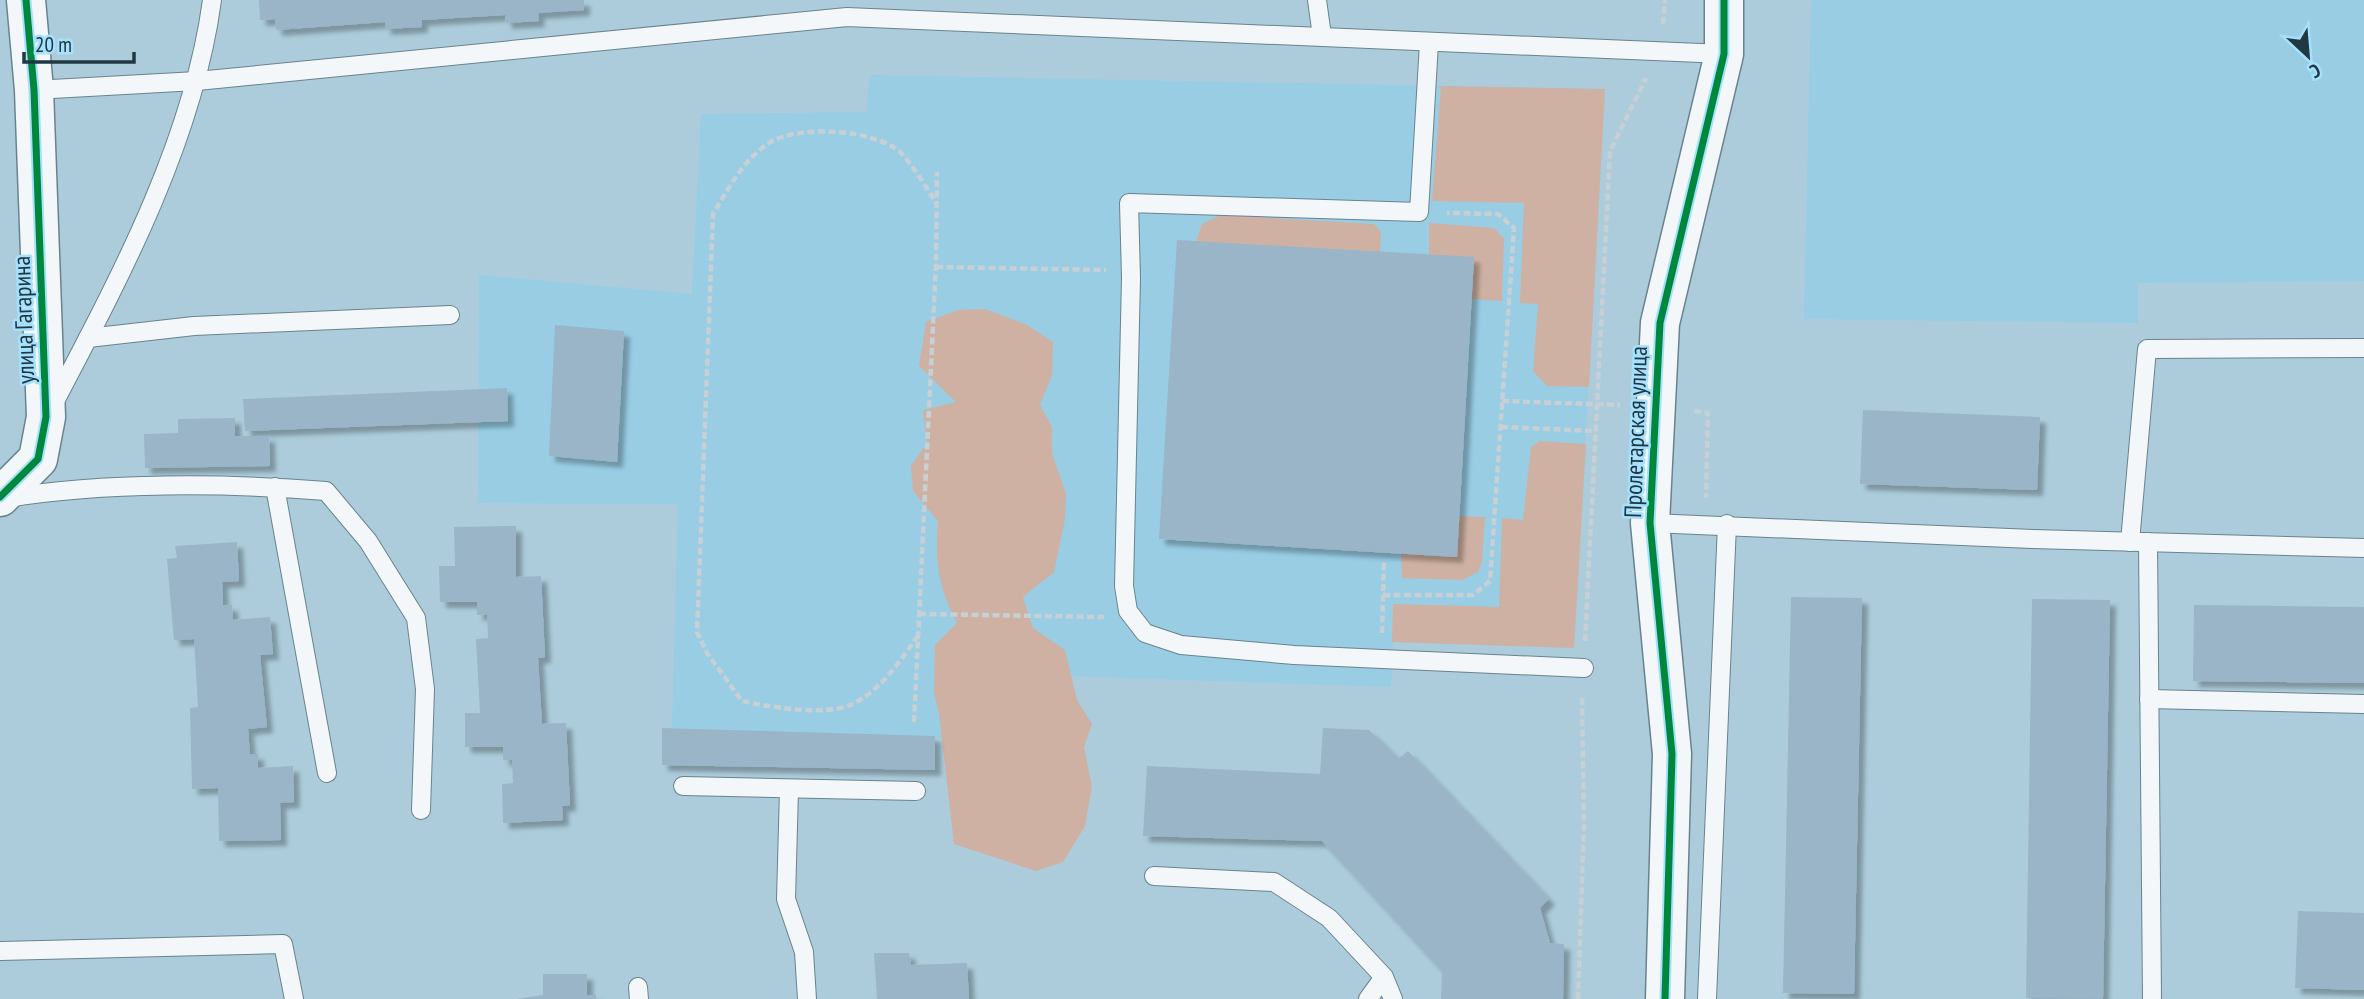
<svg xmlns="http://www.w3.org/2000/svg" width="2364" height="999" viewBox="0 0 2364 999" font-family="'PT Sans Narrow',sans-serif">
<defs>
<filter id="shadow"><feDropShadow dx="6" dy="6" stdDeviation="2" flood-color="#0004"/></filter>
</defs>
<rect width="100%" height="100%" fill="#acccdb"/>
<!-- built -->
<g fill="#98cde4">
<path d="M1811 0H2364V281L2138 283V323L1804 319Z"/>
<path d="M870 75 1605 89 1574 648 1393 642 1391 687 1038 675 1031 741 672 728 678 504 478 503 479 275 692 294 701 114 866 112Z"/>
</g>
<!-- green -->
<g fill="#ceb1a2">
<path d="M1441 86 1605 89 1589 387 1547 386 1533 371 1538 304 1520 303 1524 203 1432 201Z"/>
<path d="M1221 215 1374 224 1381 232 1380 252 1196 242 1202 224Z"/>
<path d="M1429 223 1494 228 1504 238 1502 301 1472 299 1474 258 1429 255Z"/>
<path d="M985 309 1027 325 1053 342 1052 375 1040 405 1052 427V453L1066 494 1065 519 1054 572 1023 597 1033 628 1065 650 1077 700 1092 724 1084 747 1092 787 1085 826 1063 862 1036 871 954 844 939 714 934 693 935 645 957 623C938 585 935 563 938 521L913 491 911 466 927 443 923 410 956 402 919 366 926 322 958 310Z"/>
<path d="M1540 441 1586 444 1574 648 1392 642 1393 604 1499 607 1502 518 1523 520 1531 447Z"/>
<path d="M1459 516 1485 517 1482 562 1478 572 1462 580 1402 578 1401 553Z"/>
</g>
<!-- building -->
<g fill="#99b5c7" filter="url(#shadow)">
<path d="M259 0H584V10L538 13 539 21 506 23 505 15 422 20V27L385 29V22L276 30 275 19 260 20Z"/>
<path d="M1177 240 1474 257 1457 557 1159 539Z"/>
<path d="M555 325 624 331 617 462 549 456Z"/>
<path d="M507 388 508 421 245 431 243 399Z"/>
<path d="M1863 410 2040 417 2037 490 1860 484Z"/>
<path d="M235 418V436H269L270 466 145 468 144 434 178 433V419Z"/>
<path d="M516 526V577L541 576 545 657 538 658 542 724 566 723 570 805 562 806 563 820 503 823 502 784 513 783 512 760H503V747H465V713H480L476 639 488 638 487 614 477 615V602H440L439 566H455L454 527Z"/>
<path d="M237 542 239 581 222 582 223 605H232L233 620 270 617 273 654 260 655 267 727 248 729 250 754H258V768L293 766 294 802 280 803 281 840 219 841 218 788 192 789 190 708 198 707 194 639 174 640 167 559 177 558 175 546Z"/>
<path d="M1791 597 1862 598 1854 994 1783 993Z"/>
<path d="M2032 599 2110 600 2103 999 2026 998Z"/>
<path d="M2194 605 2364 607V683L2193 681Z"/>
<path d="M662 728 935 736V770L662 765Z"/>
<path d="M1323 728 1369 730 1398 759 1408 751 1549 899 1540 908 1550 943 1564 944 1563 999H1441L1442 971 1322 841 1143 836 1147 766 1320 774Z"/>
<path d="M2298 911 2364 913V990L2295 988Z"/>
<path d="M874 953H909L911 965 967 963 969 999H877Z"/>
<path d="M543 974H587V995H596V999H516L543 995Z"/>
</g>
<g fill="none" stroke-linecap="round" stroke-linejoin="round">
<defs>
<g id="lane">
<path d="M1317 0 1322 36"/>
<path d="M1429 43 1419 212 1129 203 1131 278 1124 586 1128 611 1145 633 1181 645 1294 655 1584 668"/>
<path d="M34 90 197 81 847 17 1724 54"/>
<path d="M88 338 194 326 450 315"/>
<path d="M53 405C119 279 193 142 212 0"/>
<path d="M275 487 327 773"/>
<path d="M7 498C105 482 226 483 326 491L368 541 416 618 425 689 421 810"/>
<path d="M1650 523 2033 539 2364 548"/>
<path d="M2130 542 2147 349 2364 348"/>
<path d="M2148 542 2152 999"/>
<path d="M2149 699 2364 704"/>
<path d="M683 786 916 791"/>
<path d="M789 790 786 899 804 952 807 999"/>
<path d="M1154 876 1274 882 1329 918 1384 977 1393 999"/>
<path d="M0 951 283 944 294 999"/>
<path d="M638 987 639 999"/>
<path d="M1368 999 1384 977"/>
<path d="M1707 999 1727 524"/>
</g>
<g id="secondary">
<path d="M0 497 38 459 46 417 34 90 26 0"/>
<path d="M1665 999 1672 754 1650 523 1660 323 1724 54V0"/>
</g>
</defs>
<!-- lane casing -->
<use href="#lane" stroke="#69838e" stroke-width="20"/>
<!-- secondary casing -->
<use href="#secondary" stroke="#69838e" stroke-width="41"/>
<!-- path -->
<g stroke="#c6d0d5" stroke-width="4.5" stroke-dasharray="7 3.5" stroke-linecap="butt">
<path d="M1663 24 1665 0"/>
<path d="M936 267 1106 270"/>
<path d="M1502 401 1620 405"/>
<path d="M1694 411 1708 413 1706 498"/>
<path d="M1501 427 1594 431"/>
<path d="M1383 595H1473L1490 581 1514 228 1498 214 1447 213"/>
<path d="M919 614 1104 617"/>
<path d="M1382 633 1384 560"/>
<path d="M918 636C900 661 880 692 850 705 826 716 768 707 742 701L707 653 697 632 713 214C729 188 743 160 769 143 798 124 878 129 902 154 915 168 926 187 936 203"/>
<path d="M1585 641 1610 151 1646 78"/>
<path d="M914 722 936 263 937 172"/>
<path d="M1578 999 1584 825 1582 695"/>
</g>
<!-- lane -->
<use href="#lane" stroke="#f3f7fa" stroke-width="18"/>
<!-- secondary -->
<use href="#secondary" stroke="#f3f7fa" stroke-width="38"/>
<defs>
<g id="cycleway">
<path d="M0 497 38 459 46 417 34 90 26 0"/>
<path d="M1665 999 1672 754 1650 523 1660 323 1724 54V0"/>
</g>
</defs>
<!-- cycleway casing -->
<use href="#cycleway" stroke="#a5e1fc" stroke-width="11"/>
<!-- cycleway -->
<use href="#cycleway" stroke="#00873e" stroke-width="7"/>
</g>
<g text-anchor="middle" stroke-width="5" stroke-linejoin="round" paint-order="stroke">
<!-- street labels -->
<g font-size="24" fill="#203843" stroke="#a5e1fc">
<text transform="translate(24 320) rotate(-92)" y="8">улица Гагарина</text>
<text transform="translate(1636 432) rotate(-88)" y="8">Пролетарская улица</text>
</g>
</g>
<!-- north arrow -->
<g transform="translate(2308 56) rotate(154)" stroke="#a5e1fc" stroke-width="5" paint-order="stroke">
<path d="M0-5L12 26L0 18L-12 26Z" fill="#203843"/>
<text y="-10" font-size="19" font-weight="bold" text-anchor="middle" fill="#203843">С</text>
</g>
<!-- scale -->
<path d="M24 52v10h110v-10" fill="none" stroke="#203843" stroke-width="3.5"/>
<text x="35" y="52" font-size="21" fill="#203843" stroke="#a5e1fc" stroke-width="5" paint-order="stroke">20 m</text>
</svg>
